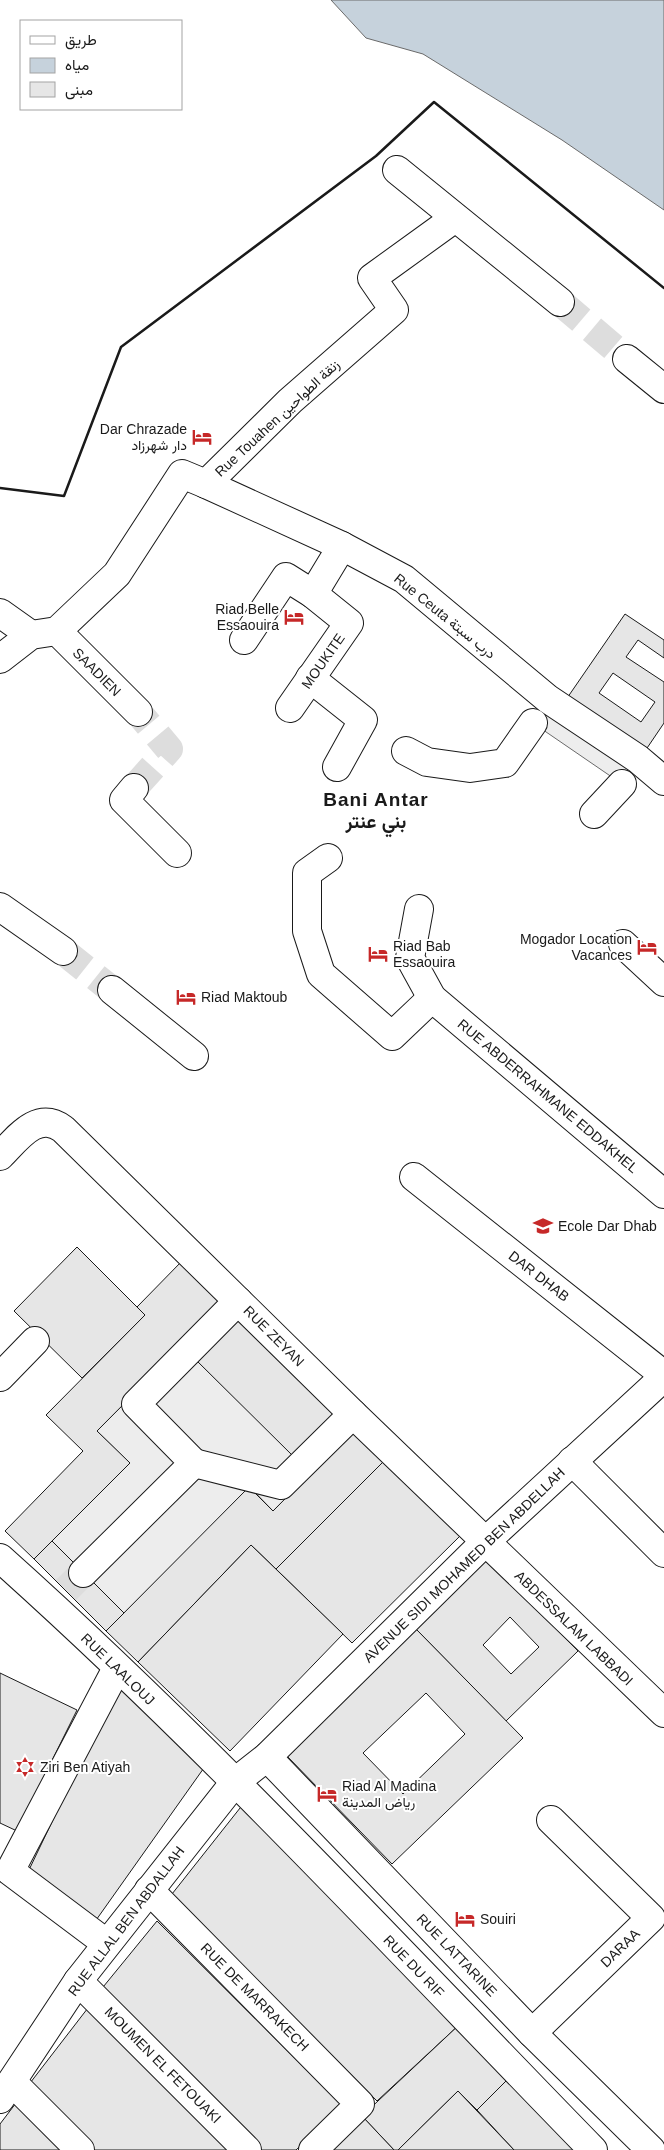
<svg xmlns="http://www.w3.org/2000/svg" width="664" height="2150" viewBox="0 0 664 2150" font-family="Helvetica,Vazirmatn,sans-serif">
<rect width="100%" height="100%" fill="#fff"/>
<!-- parking -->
<g fill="#ededed" stroke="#6a6a6a">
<path d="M548 699 638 759 622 784 533 723Z"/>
<path d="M182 1346 311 1473 273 1511 250 1487 124 1613 52 1541 130 1463 97 1431Z"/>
</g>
<!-- water -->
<path fill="#c6d2dc" stroke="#6a6a6a" d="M331 0H664V210L562 140 423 54 366 38Z"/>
<!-- building -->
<g fill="#e6e6e6" stroke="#1a1a1a" fill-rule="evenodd">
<path d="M625 614 664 640V658L638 640 626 657 664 682V723L641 757 563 704ZM613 673 655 702 641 722 599 693Z"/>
<path d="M77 1247 145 1315 82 1378 14 1311Z"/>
<path d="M183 1260 226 1301 97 1431 130 1463 34 1559 5 1531 83 1451 46 1415 145 1315 137 1307Z"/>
<path d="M237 1313 340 1414 295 1458 193 1357Z"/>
<path d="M354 1429 386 1459 276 1569 251 1545 138 1662 106 1631 249 1487 273 1511Z"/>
<path d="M386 1459 461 1535 352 1643 276 1569Z"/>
<path d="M52 1541 124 1613 106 1631 34 1559Z"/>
<path d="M251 1545 343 1634 230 1751 138 1662Z"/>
<path d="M487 1558 578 1651 506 1721 415 1628ZM510 1617 539 1647 511 1674 483 1645Z"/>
<path d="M415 1628 523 1738 392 1864 285 1754ZM426 1693 465 1734 403 1794 363 1753Z"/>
<path d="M0 1673 77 1710 17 1831 0 1823Z"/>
<path d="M120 1680 206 1765 94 1923 27 1874Z"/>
<path d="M244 1803 460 2024 377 2101 172 1894Z"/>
<path d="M157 1921 343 2106 296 2150H256L99 1992Z"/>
<path d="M91 2004 237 2150H92L27 2087Z"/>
<path d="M460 2024 510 2077 477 2110 458 2091 398 2150H394L362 2116Z"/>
<path d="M510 2077 582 2150H514L477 2110Z"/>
<path d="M458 2091 514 2150H398Z"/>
<path d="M16 2103 64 2150H0V2124Z"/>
<path d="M362 2116 394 2150H327Z"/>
</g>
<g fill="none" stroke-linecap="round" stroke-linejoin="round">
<!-- street-tunnel -->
<g stroke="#ddd" stroke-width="28" stroke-dasharray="28 14" stroke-linecap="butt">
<path d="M560 302 627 359"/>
<path d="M134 788 169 749 138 712"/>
<path d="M63 951 112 990"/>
<path d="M66 1590 83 1573"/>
</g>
<defs>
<g id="street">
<path d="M397 170 560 302"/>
<path d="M627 359 664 389"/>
<path d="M206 484 342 546 404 579 548 699 638 759 664 781"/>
<path d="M0 613 31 635"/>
<path d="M57 631 138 712"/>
<path d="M244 640 286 577 313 594"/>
<path d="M0 659 31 635 57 631 117 574 182 474 206 484 290 401 394 310 372 278 455 218"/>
<path d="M310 678 363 720 337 767"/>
<path d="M290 708 349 623 313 594 342 546"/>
<path d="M406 751 427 762 470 768 505 763 533 723"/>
<path d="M134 788 124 800 177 853"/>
<path d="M594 814 622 784"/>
<path d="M328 858 307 873V931L321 974 392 1036 432 998"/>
<path d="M0 907 63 951"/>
<path d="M419 909 410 958 432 998 664 1194"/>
<path d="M623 944 664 982"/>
<path d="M112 990 194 1056"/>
<path d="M0 1156C18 1138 37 1110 63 1129L353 1414 664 1713"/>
<path d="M414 1177 664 1375"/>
<path d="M0 1377 35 1341"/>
<path d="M572 1461 664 1553"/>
<path d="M194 1463 281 1485 353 1414"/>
<path d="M0 1558C208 1744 398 1950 593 2150"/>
<path d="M83 1573 194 1463 136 1404 238 1301"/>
<path d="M267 1757 532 2033 651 2150"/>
<path d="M149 1890 360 2104 313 2150"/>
<path d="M106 1943 10 1871 117 1668"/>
<path d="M78 1981 247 2150"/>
<path d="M532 2033 651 1918 551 1820"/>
<path d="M12 2082 80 2150"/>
<path d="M0 2099 78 1981 235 1782 267 1757 485 1542 664 1377"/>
</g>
</defs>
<!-- street casing -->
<use href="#street" stroke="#1a1a1a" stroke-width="30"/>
<!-- street -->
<use href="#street" stroke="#fff" stroke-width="28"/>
<!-- wall -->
<path stroke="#1a1a1a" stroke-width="2.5" d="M0 488 64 496 121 347 376 156 434 102 664 288"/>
</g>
<!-- icons -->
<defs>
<symbol id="hotel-bare" viewBox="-9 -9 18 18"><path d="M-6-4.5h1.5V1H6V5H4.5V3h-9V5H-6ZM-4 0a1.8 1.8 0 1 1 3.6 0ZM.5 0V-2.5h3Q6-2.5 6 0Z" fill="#c62828" stroke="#fff" stroke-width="2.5" paint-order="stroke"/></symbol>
<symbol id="school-bare" viewBox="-9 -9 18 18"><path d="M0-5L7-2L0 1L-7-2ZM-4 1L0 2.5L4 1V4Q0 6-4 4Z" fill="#c62828" stroke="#fff" stroke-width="2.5" paint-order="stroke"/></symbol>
<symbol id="synagogue-bare" viewBox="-9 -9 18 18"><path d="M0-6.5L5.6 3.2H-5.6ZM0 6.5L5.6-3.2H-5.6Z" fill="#c62828" stroke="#fff" stroke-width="2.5" paint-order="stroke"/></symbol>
</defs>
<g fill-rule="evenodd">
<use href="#hotel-bare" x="188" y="423" width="28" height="28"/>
<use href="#hotel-bare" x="280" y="603" width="28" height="28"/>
<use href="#hotel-bare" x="633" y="933" width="28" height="28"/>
<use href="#hotel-bare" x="364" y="940" width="28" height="28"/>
<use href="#hotel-bare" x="172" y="983" width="28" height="28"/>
<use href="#school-bare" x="529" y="1212" width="28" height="28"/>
<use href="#synagogue-bare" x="11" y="1753" width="28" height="28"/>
<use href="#hotel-bare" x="313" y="1780" width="28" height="28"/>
<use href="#hotel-bare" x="451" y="1905" width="28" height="28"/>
</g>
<g text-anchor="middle" stroke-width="4" stroke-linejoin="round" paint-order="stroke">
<!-- street labels -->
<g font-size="14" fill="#1a1a1a" stroke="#fff">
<text transform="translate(277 418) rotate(-43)" y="5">Rue Touahen زنقة الطواحين</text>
<text transform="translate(445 616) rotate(39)" y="5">Rue Ceuta درب سبتة</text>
<text transform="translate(323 661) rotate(-55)" y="5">MOUKITE</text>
<text transform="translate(97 672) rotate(45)" y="5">SAADIEN</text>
<text transform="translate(548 1096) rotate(40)" y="5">RUE ABDERRAHMANE EDDAKHEL</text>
<text transform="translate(539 1276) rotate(38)" y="5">DAR DHAB</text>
<text transform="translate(274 1336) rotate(45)" y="5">RUE ZEYAN</text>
<text transform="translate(464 1565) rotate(-44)" y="5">AVENUE SIDI MOHAMED BEN ABDELLAH</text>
<text transform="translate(574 1628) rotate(44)" y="5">ABDESSALAM LABBADI</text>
<text transform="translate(118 1669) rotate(44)" y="5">RUE LAALOUJ</text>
<text transform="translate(126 1921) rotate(-53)" y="5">RUE ALLAL BEN ABDALLAH</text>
<text transform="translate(620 1948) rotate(-44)" y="5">DARAA</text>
<text transform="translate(457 1955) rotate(46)" y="5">RUE LATTARINE</text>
<text transform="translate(414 1966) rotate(46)" y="5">RUE DU RIF</text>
<text transform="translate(255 1997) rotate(45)" y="5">RUE DE MARRAKECH</text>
<text transform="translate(163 2065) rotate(45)" y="5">MOUMEN EL FETOUAKI</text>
</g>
<!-- poi labels -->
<g font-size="14" fill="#1a1a1a" stroke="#fff" text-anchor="start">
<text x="187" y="434" text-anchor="end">Dar Chrazade<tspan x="187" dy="16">دار شهرزاد</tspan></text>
<text x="279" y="614" text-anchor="end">Riad Belle<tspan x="279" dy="16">Essaouira</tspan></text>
<text x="632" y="944" text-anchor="end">Mogador Location<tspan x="632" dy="16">Vacances</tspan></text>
<text x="393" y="951">Riad Bab<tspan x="393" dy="16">Essaouira</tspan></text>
<text x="201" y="1002">Riad Maktoub</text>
<text x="558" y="1231">Ecole Dar Dhab</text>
<text x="40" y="1772">Ziri Ben Atiyah</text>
<text x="342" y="1791">Riad Al Madina<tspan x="342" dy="16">رياض المدينة</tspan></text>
<text x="480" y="1924">Souiri</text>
</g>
<!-- district labels -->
<g font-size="19" font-weight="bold" letter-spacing="1" fill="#1a1a1a" stroke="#fff">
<text x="376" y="806">Bani Antar<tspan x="376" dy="22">بني عنتر</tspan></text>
</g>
</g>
<!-- legend -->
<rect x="20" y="20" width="162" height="90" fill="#ffffff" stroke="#a3a3a3"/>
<rect x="30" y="36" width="25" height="8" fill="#ffffff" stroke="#a3a3a3"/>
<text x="65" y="45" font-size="15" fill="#1a1a1a">طريق</text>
<rect x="30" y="58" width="25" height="15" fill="#c6d2dc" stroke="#a3a3a3"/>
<text x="65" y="70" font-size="15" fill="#1a1a1a">مياه</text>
<rect x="30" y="82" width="25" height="15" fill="#e6e6e6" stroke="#a3a3a3"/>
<text x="65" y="95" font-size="15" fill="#1a1a1a">مبنى</text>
</svg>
